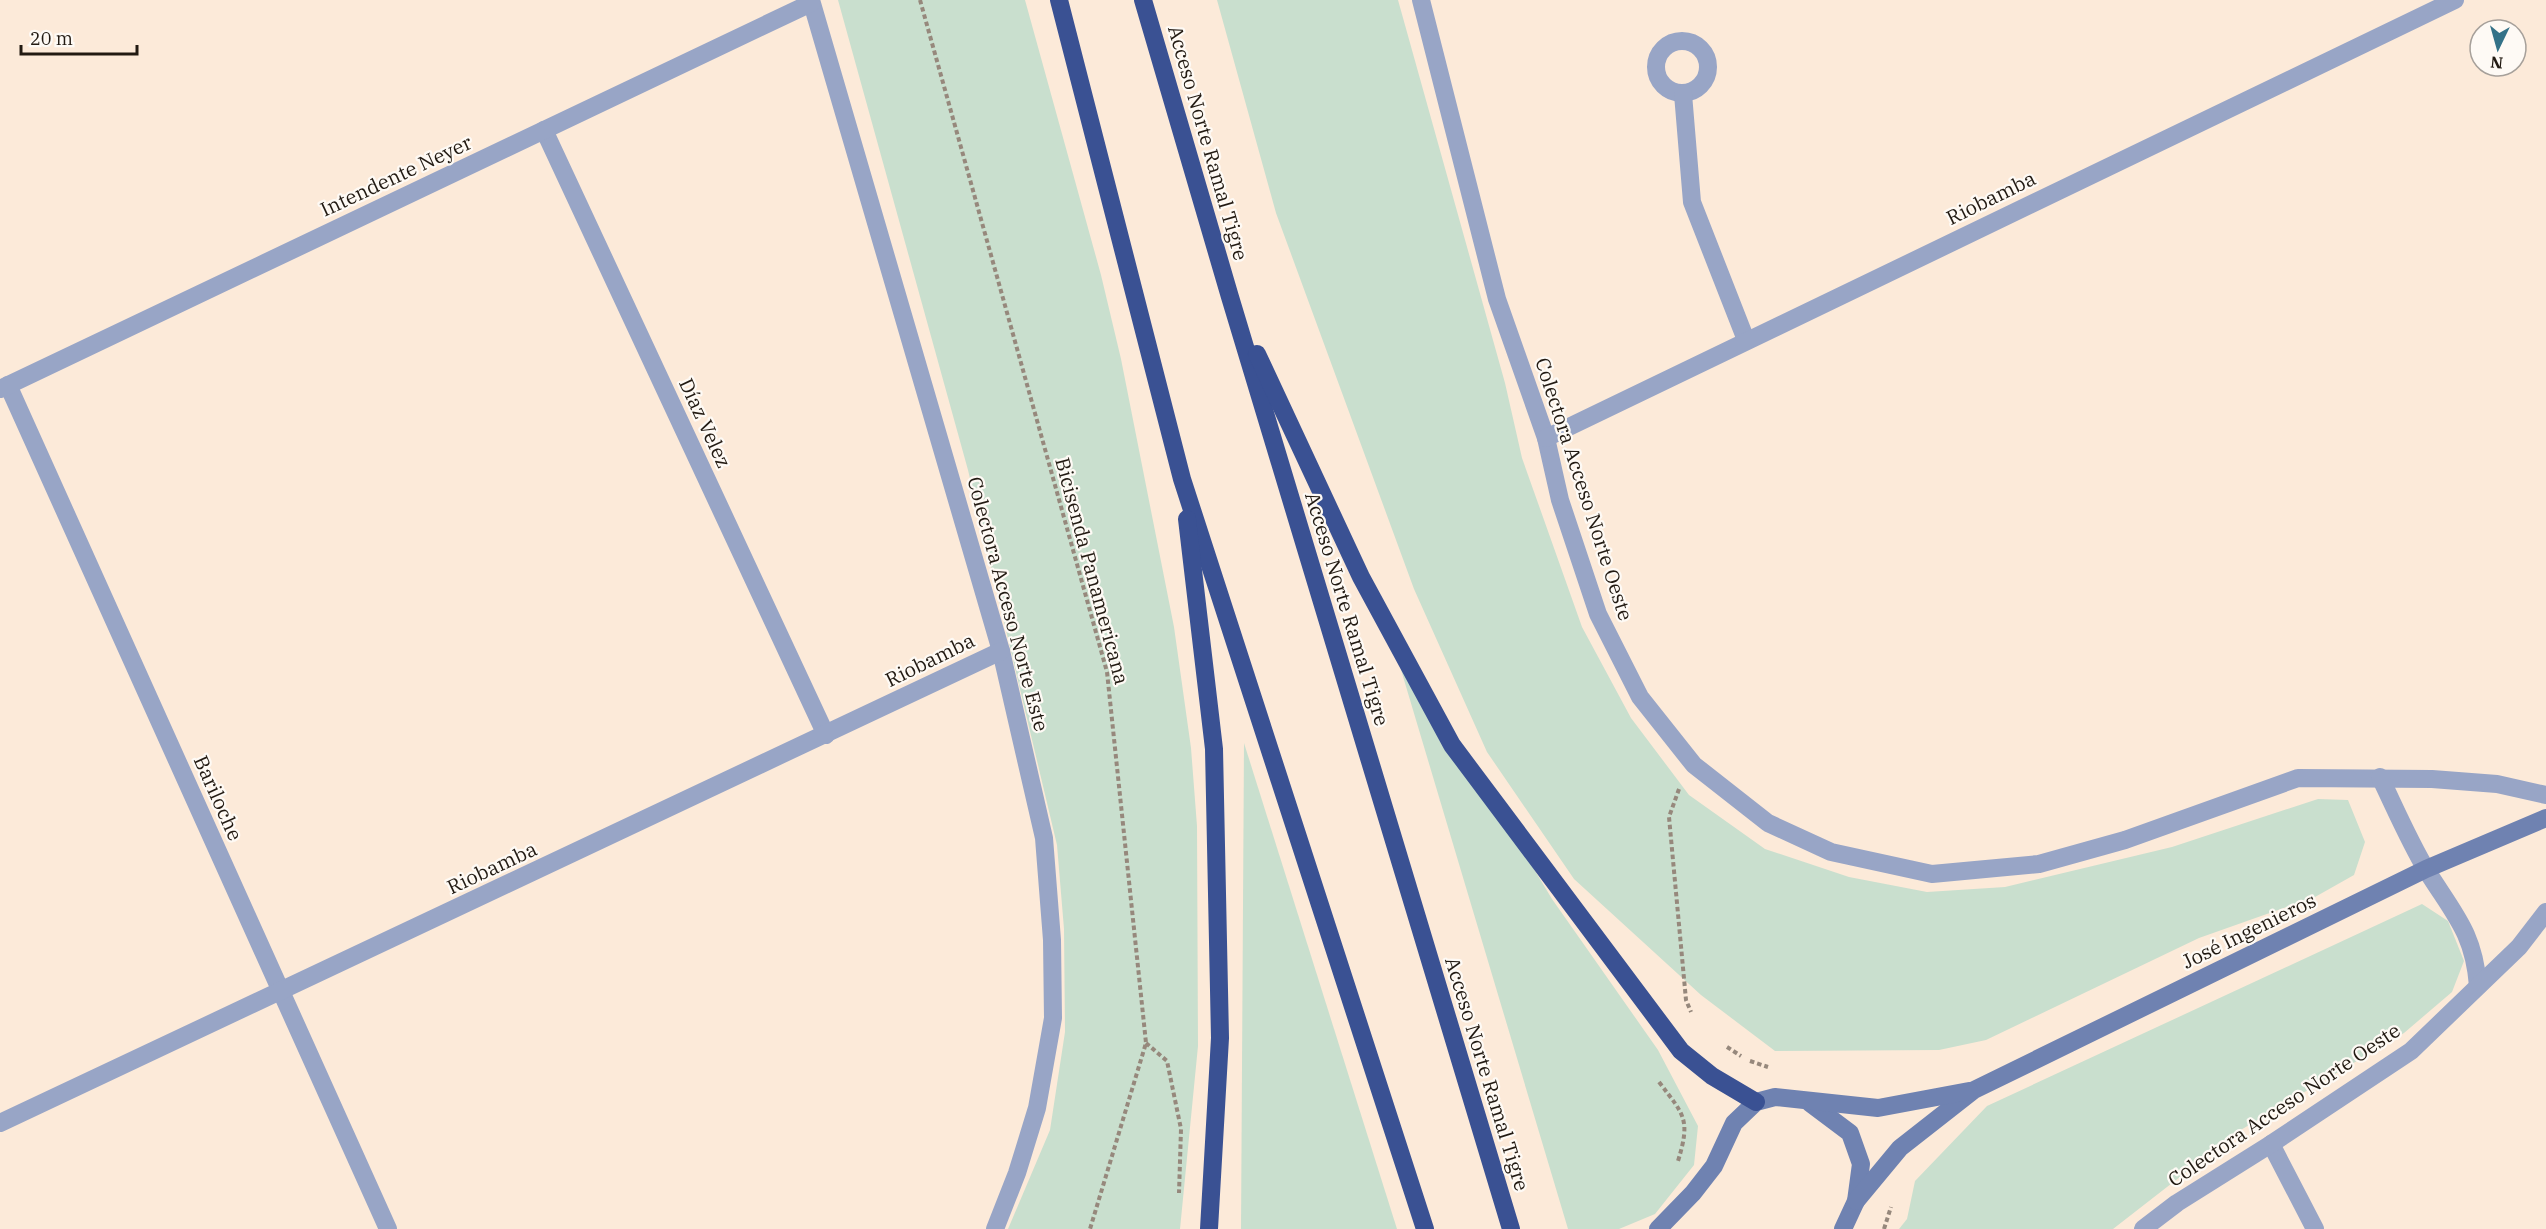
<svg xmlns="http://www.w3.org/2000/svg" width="2546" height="1229" viewBox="0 0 2546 1229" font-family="'IBM Plex Serif',serif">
<rect width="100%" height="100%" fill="#fcead9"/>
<!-- green -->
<g fill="#c9dfce">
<path d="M838 0H1025L1101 275 1121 359 1174 627 1191 748 1197 826 1198 1046 1180 1229H1008L1050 1130 1065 1032 1064 929 1057 845 968 470Z"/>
<path d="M1217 0H1398L1505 383 1522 458 1582 627 1631 718 1689 795 1765 849 1849 877 1927 892 2005 887 2172 847 2318 799 2348 800 2365 842 2354 875 2315 897 2199 938 1986 1040 1939 1050 1775 1051 1701 995 1574 879 1487 752 1414 589 1276 213Z"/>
<path d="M1393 643 1434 703 1552 899 1658 1050 1698 1126 1694 1165 1655 1214 1619 1229H1568Z"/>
<path d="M1244 743 1397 1229H1241Z"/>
<path d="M2422 904 2448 921 2464 961 2452 992 2404 1033 2239 1131 2113 1229H1899L1907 1219 1915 1181 1987 1106Z"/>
</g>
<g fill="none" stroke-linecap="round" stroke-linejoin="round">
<!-- path -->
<g stroke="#96887c" stroke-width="4" stroke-dasharray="4.5 3" stroke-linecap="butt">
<path d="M920 0 1107 672 1146 1043 1090 1229"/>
<path d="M1679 789 1669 817 1686 1000 1691 1012"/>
<path d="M1146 1043 1167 1061 1181 1129 1179 1193"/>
<path d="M1727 1047 1741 1056"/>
<path d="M1750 1061 1768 1067"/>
<path d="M1659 1082C1684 1115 1691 1119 1678 1161"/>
<path d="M1884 1229 1891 1207"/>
</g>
<!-- lane -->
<g stroke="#98a5c6" stroke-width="18">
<circle cx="1682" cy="67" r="26"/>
<path d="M1683 94 1692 202 1746 340"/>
</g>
<!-- street -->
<g stroke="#98a5c6" stroke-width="18">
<path d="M811 0 1001 651 1044 838 1052 940 1053 1018 1037 1108 1017 1173 995 1229"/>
<path d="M1421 0 1497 299 1546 438 1560 500 1598 614 1640 697 1694 765 1768 823 1831 852 1932 874 2039 864 2125 840 2298 778 2432 779 2497 784 2546 795"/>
<path d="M544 130 826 735"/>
<path d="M8 385 388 1229"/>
<path d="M0 389 811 3"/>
<path d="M1546 438 2455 0"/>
<path d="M2380 777C2395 808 2409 841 2427 871 2454 914 2474 933 2478 986"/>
<path d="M0 1123 1001 651"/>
<path d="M2271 1144 2315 1229"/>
<path d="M2143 1229 2177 1203 2271 1144 2411 1051 2519 947 2546 912"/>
</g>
<!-- secondary -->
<g stroke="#6f82b1" stroke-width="18">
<path d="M1810 1103 1850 1133 1861 1164 1856 1201 1843 1229"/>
<path d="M1856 1201 1900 1148 1974 1090 2426 869 2546 818"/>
<path d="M1658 1229 1693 1193 1714 1166 1734 1123 1756 1102 1775 1097 1878 1108 1969 1091"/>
</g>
<!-- highway -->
<g stroke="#3a5193" stroke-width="18">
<path d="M1059 0 1182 479 1425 1229"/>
<path d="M1143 0 1230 297 1511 1229"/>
<path d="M1257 354 1361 577 1452 745 1681 1051 1712 1076 1756 1102"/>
<path d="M1187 519 1214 749 1220 1038 1209 1229"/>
</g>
</g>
<g text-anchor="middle" stroke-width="4.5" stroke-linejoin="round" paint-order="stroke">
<!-- street labels -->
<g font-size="20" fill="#221a12" stroke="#fefaf5">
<text transform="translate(1208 143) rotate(74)" y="7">Acceso Norte Ramal Tigre</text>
<text transform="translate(396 176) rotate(-25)" y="7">Intendente Neyer</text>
<text transform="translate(1991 198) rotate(-26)" y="7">Riobamba</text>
<text transform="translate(705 423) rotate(65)" y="7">Díaz Velez</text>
<text transform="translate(1584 489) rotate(72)" y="7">Colectora Acceso Norte Oeste</text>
<text transform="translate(1092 571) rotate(75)" y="7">Bicisenda Panamericana</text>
<text transform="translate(1008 604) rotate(75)" y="7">Colectora Acceso Norte Este</text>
<text transform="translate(1347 609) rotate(73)" y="7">Acceso Norte Ramal Tigre</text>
<text transform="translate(930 660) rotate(-26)" y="7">Riobamba</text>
<text transform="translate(218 798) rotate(66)" y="7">Bariloche</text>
<text transform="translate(492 868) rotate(-25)" y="7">Riobamba</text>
<text transform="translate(2249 931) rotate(-26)" y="7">José Ingenieros</text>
<text transform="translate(1487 1074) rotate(73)" y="7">Acceso Norte Ramal Tigre</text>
<text transform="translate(2284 1105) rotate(-34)" y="7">Colectora Acceso Norte Oeste</text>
</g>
</g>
<!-- north arrow -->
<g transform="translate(2498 48) rotate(185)"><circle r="28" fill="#fefaf5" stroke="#a6a09a" stroke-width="1.5"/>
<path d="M0-4.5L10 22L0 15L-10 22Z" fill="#347288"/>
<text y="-9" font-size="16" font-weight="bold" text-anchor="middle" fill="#221a12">N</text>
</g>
<!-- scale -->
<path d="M21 45v9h116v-9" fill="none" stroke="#221a12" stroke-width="3"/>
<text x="30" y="45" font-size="18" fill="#221a12" stroke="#fefaf5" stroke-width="4.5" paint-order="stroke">20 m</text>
</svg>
